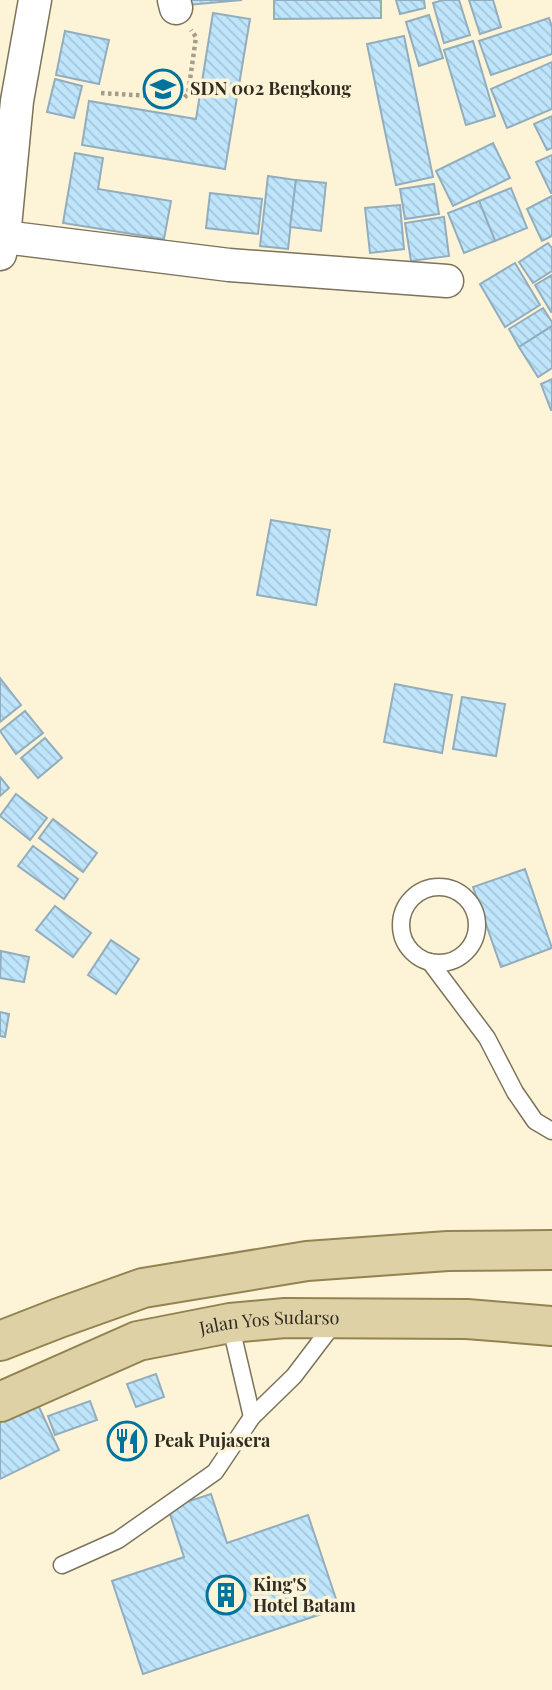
<svg xmlns="http://www.w3.org/2000/svg" width="552" height="1690" viewBox="0 0 552 1690" font-family="'Playfair Display',serif">
<defs>
<pattern id="building-back-hatch" width="6" height="6" patternUnits="userSpaceOnUse" patternTransform="scale(1.75)"><rect width="6" height="6" fill="#bee5fb"/><path d="M-1 5l2 2M0 0l6 6M5-1l2 2" fill="none" stroke="#a4c5d7"/></pattern>
</defs>
<rect width="100%" height="100%" fill="#fdf4d8"/>
<!-- building -->
<g fill="url(#building-back-hatch)" stroke="#92adbd" stroke-width="2">
<path d="M188 0H242L188 5Z"/>
<path d="M274 0H381V18L274 19Z"/>
<path d="M396 0H424L425 8 400 14Z"/>
<path d="M443 0H459L470 35 444 43 433 3Z"/>
<path d="M469 0H493L501 27 480 34Z"/>
<path d="M213 13 250 19 225 169 82 145 89 101 196 119Z"/>
<path d="M429 15 443 58 419 66 406 22Z"/>
<path d="M549 18 552 27V54L491 75 479 41Z"/>
<path d="M65 31 109 40 99 84 56 75Z"/>
<path d="M404 36 433 177 396 185 367 44Z"/>
<path d="M473 41 495 116 466 125 444 50Z"/>
<path d="M552 62V109L507 128 491 89Z"/>
<path d="M55 79 82 86 74 118 47 112Z"/>
<path d="M552 116V148L547 150 534 124Z"/>
<path d="M493 143 510 178 453 206 436 171Z"/>
<path d="M75 153 103 158 98 189 171 201 164 239 63 223Z"/>
<path d="M552 155V193H551L536 162Z"/>
<path d="M268 176 296 180 288 249 260 246Z"/>
<path d="M296 180 326 183 321 231 290 227Z"/>
<path d="M434 184 439 214 405 219 400 189Z"/>
<path d="M511 188 527 228 495 241 479 201Z"/>
<path d="M210 193 262 199 258 234 206 228Z"/>
<path d="M552 196V236L542 241 527 209Z"/>
<path d="M479 201 495 241 464 253 448 213Z"/>
<path d="M400 205 404 249 370 253 365 208Z"/>
<path d="M444 217 449 256 411 261 405 223Z"/>
<path d="M548 243 552 248V271L533 283 519 262Z"/>
<path d="M515 263 540 305 505 327 480 284Z"/>
<path d="M552 275V311L551 312 535 285Z"/>
<path d="M543 308 552 322V326L519 347 509 329Z"/>
<path d="M552 326V368L538 377 519 347Z"/>
<path d="M552 379V410H551L541 384Z"/>
<path d="M271 520 330 530 316 605 257 595Z"/>
<path d="M0 678 21 705 0 722Z"/>
<path d="M395 684 452 695 442 753 384 742Z"/>
<path d="M462 697 505 704 496 756 453 749Z"/>
<path d="M25 711 43 733 16 754 0 731Z"/>
<path d="M45 738 62 758 38 778 21 758Z"/>
<path d="M0 777 9 788 0 796Z"/>
<path d="M16 794 47 818 30 840 0 816Z"/>
<path d="M53 819 97 853 83 872 39 838Z"/>
<path d="M33 846 78 879 64 899 18 866Z"/>
<path d="M525 869 552 948 501 967 473 887Z"/>
<path d="M55 906 91 933 73 957 36 930Z"/>
<path d="M111 940 139 959 116 994 88 975Z"/>
<path d="M1 951 29 957 24 982 0 978Z"/>
<path d="M0 1012 9 1014 5 1037 0 1036Z"/>
<path d="M156 1374 164 1397 136 1407 127 1384Z"/>
<path d="M32 1392 59 1450 0 1479V1407Z"/>
<path d="M90 1401 97 1420 55 1435 48 1416Z"/>
<path d="M211 1494 227 1543 308 1515 339 1608 143 1674 112 1581 184 1557 168 1508Z"/>
</g>
<g fill="none" stroke-linecap="round" stroke-linejoin="round">
<defs>
<g id="lane">
<circle cx="439" cy="925" r="38"/>
<path d="M430 962 487 1038 515 1092 535 1121 552 1131"/>
<path d="M230 1323 252 1417"/>
<path d="M62 1565 118 1540 215 1472 252 1417 294 1376 335 1322"/>
</g>
<g id="street">
<path d="M174 0 176 8"/>
<path d="M4 237 229 265 447 281"/>
<path d="M0 254 4 237 17 101 35 0"/>
</g>
<g id="primary">
<path d="M0 1341 59 1318 143 1288 307 1261 448 1251 552 1250"/>
<path id="s1" d="M0 1402 138 1341 230 1323 285 1318 467 1319 552 1326"/>
</g>
</defs>
<!-- lane casing -->
<use href="#lane" stroke="#7b735a" stroke-width="19"/>
<!-- street casing -->
<use href="#street" stroke="#7b735a" stroke-width="35"/>
<!-- primary casing -->
<use href="#primary" stroke="#938351" stroke-width="42"/>
<!-- path -->
<path stroke="#a49d89" stroke-width="4.5" stroke-dasharray="3.5 3.5" stroke-linecap="butt" d="M101 93 184 98 188 94 196 37 191 30"/>
<!-- lane -->
<use href="#lane" stroke="#fff" stroke-width="16"/>
<!-- street -->
<use href="#street" stroke="#fff" stroke-width="32"/>
<!-- primary -->
<use href="#primary" stroke="#dfd1a6" stroke-width="38"/>
</g>
<!-- icons -->
<defs>
<symbol id="school-ring" viewBox="-11 -11 22 22"><circle r="9.5" fill="#fdf4d8" stroke="#00739d" stroke-width="1.5"/><path d="M0-5L7-2L0 1L-7-2ZM-4 1L0 2.5L4 1V4Q0 6-4 4Z" fill="#00739d"/></symbol>
<symbol id="restaurant-ring" viewBox="-11 -11 22 22"><circle r="9.5" fill="#fdf4d8" stroke="#00739d" stroke-width="1.5"/><path d="M-5-6h1v4h1v-4h1v4h1v-4h1v5L-1.5 .5V6h-2V.5L-5-1ZM5-6V6H3V1.5H1.5Q1.5-4 5-6Z" fill="#00739d"/></symbol>
<symbol id="building-ring" viewBox="-11 -11 22 22"><circle r="9.5" fill="#fdf4d8" stroke="#00739d" stroke-width="1.5"/><path d="M-4-6H4V6H1V3H-1V6H-4ZM-2.5-4.3h1.7v1.8h-1.7ZM.8-4.3h1.7v1.8H.8ZM-2.5-1h1.7V.8h-1.7ZM.8-1h1.7V.8H.8Z" fill="#00739d"/></symbol>
</defs>
<g fill-rule="evenodd">
<use href="#school-ring" x="141" y="67" width="44" height="44"/>
<use href="#restaurant-ring" x="105" y="1419" width="44" height="44"/>
<use href="#building-ring" x="204" y="1573" width="44" height="44"/>
</g>
<g text-anchor="middle" stroke-width="7" stroke-linejoin="round" paint-order="stroke">
<!-- poi labels -->
<g font-size="18" font-weight="bold" fill="#302c22" stroke="#fdf4d8" text-anchor="start">
<text x="190" y="95">SDN 002 Bengkong</text>
<text x="154" y="1447">Peak Pujasera</text>
<text x="253" y="1591">King'S<tspan x="253" dy="21">Hotel Batam</tspan></text>
</g>
<!-- street labels -->
<g font-size="18" fill="#302c22" stroke="#fdf4d8">
<text dy="6" stroke="none"><textPath href="#s1" startOffset="284">Jalan Yos Sudarso</textPath></text>
</g>
</g>
</svg>
